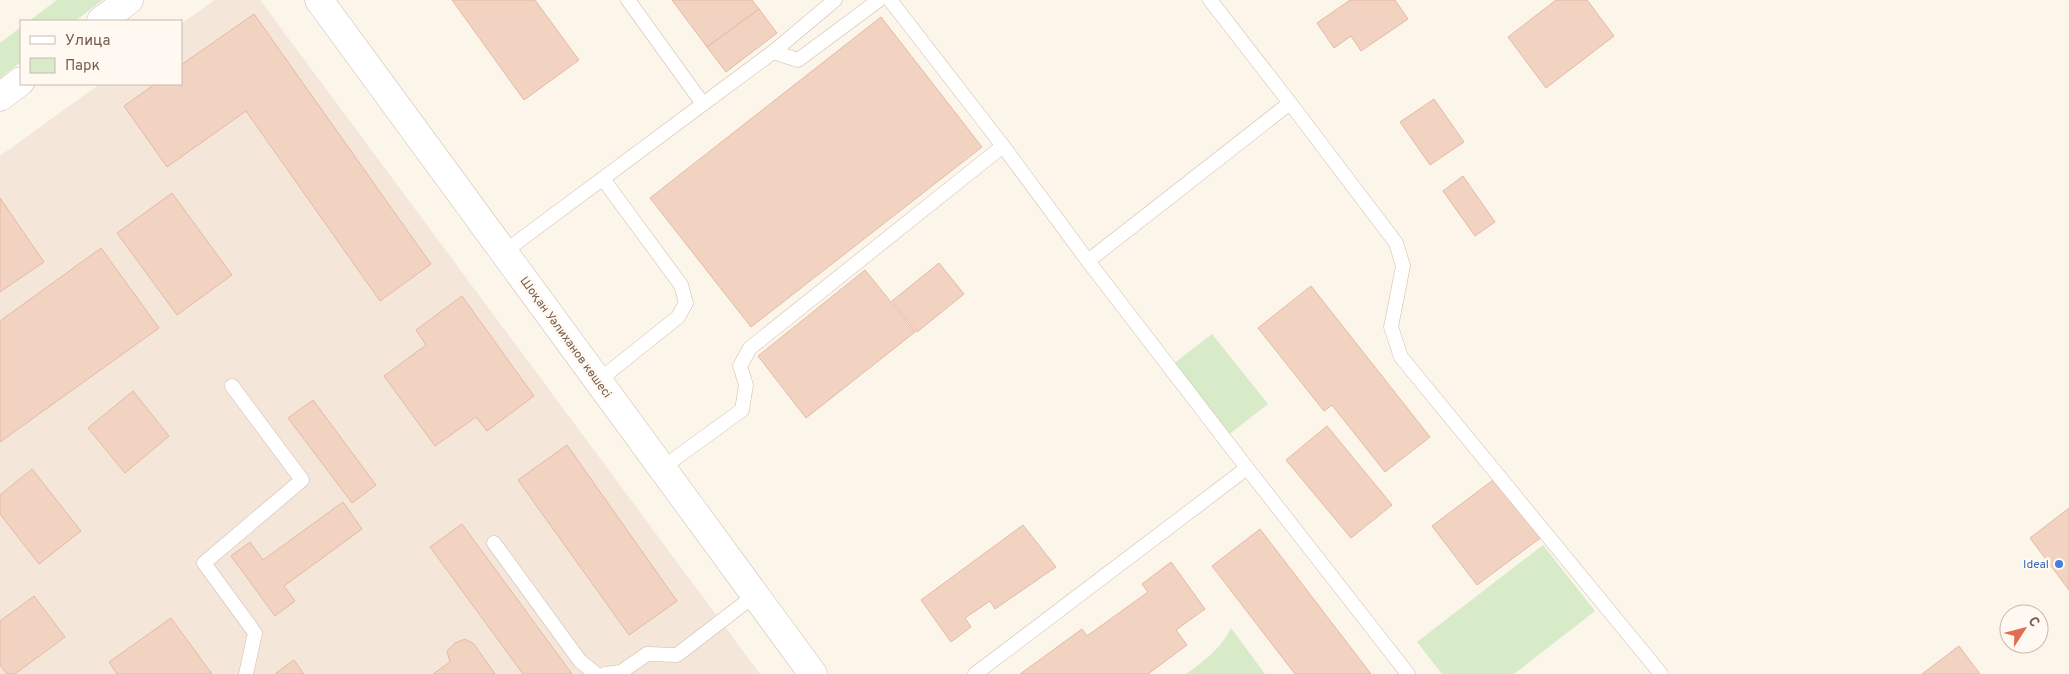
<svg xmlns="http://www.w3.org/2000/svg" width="2069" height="674" viewBox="0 0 2069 674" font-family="Overpass,sans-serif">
<rect width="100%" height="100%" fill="#fcf5ea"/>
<!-- residential -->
<path fill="#f4e6d9" d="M215 0H260L760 674H0V156L100 84H181V24Z"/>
<!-- green -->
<g fill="#d7ebc8">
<path d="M57 0H103L75 21H29Z"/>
<path d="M21 27V62L0 78V43Z"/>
<path d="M1212 334 1268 404 1228 435 1172 365Z"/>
<path d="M1543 545 1595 611 1514 674H1442L1417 642Z"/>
<path d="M1231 628 1265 674H1186C1204 661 1221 649 1231 628Z"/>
</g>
<!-- building -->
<g fill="#f2d3c2" stroke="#e4b9a3">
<path d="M452 0H535L579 60 524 100Z"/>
<path d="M672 0H752L759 9 707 47Z"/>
<path d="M1350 0H1395L1408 19 1361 51 1351 36 1334 48 1317 23Z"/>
<path d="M1556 0H1587L1614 36 1546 88 1508 37Z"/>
<path d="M759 9 777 33 726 72 707 47Z"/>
<path d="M254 14 431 264 380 301 246 111 167 167 124 106 155 84H181V65Z"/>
<path d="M881 17 982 147 751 327 650 198Z"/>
<path d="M1434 99 1464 142 1430 165 1400 122Z"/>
<path d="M1463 176 1495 222 1475 236 1443 191Z"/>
<path d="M172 193 232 275 177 315 117 233Z"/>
<path d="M0 198 44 262 0 292Z"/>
<path d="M101 248 159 328 0 442V321Z"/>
<path d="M939 263 964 294 917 332 892 301Z"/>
<path d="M865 270 915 332 806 418 758 356Z"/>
<path d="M1311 286 1430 437 1385 472 1332 405 1324 411 1258 328Z"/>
<path d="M462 296 534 396 487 431 476 417 435 446 384 376 426 345 416 330Z"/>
<path d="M133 391 169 436 125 473 88 428Z"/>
<path d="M313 400 376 485 352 503 288 418Z"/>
<path d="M1327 426 1392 505 1351 538 1286 460Z"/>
<path d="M567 445 677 601 629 635 518 480Z"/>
<path d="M32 469 81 531 39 564 0 514V495Z"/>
<path d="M1497 477 1543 536 1477 585 1432 526Z"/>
<path d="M343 502 362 529 284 586 295 601 275 616 231 556 250 542 263 560Z"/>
<path d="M2069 508V590L2030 538Z"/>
<path d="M462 524 572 674H523L430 547Z"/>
<path d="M1023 525 1056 567 995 609 990 601 965 618 971 627 951 642 921 600Z"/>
<path d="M1260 529 1371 674H1295L1212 566Z"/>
<path d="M1171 562 1205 609 1176 630 1187 645 1148 674H1020L1082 629 1087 636 1148 592 1142 584Z"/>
<path d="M34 596 65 637 15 674H7L0 665V621Z"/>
<path d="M171 618 212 674H117L109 662Z"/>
<path d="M465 639 474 644 495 674H433L450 662 447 651 455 643Z"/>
<path d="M1959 646 1980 674H1922Z"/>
<path d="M294 660 304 674H276V673Z"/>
</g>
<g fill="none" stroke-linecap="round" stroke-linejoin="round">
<defs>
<g id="service">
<path d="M890 0 1003 146"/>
<path d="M1210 0 1290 103 1088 261 1247 468"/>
<path d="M773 52 798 60 879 0"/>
<path d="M1290 103 1396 243 1403 266 1391 327 1401 357 1661 674"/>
<path d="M703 104 773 52 835 0"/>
<path d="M504 252 703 104 628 0"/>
<path d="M598 381 678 317 686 303 681 285 603 179"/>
<path d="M232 386 302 480 204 563 255 633 246 674"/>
<path d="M662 468 742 410 746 385 740 366 750 348 1003 146 1088 261"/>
<path d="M494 543 580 661 596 674"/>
<path d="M605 674 621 672 647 654 677 655 755 595"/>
<path d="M975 674 1247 468 1408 674"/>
</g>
<g id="tertiary">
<path d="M319 0 813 674"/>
<path d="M101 21 129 0"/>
<path d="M0 97 21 81"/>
</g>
</defs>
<!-- service casing -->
<use href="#service" stroke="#cfbcaf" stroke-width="15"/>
<!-- tertiary casing -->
<use href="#tertiary" stroke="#cfbcaf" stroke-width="29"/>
<!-- service -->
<use href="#service" stroke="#fff" stroke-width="14"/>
<!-- tertiary -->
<use href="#tertiary" stroke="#fff" stroke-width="28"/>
</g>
<!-- markers -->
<circle fill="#3f7fe0" stroke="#fff9f1" stroke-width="2" cx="2059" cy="564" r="5"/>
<g text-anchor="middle" stroke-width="5" stroke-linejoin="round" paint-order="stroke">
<!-- street labels -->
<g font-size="12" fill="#785b4d" stroke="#fff9f1">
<text transform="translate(566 337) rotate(54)" y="4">Шоқан Уәлиханов көшесі</text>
</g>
<!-- shop labels -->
<g font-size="12" fill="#366cbe" stroke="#fff9f1" text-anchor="end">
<text x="2049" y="568">Ideal</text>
</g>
</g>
<!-- legend -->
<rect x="20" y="20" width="162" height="65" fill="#fff9f1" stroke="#c9baaf"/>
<rect x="30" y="36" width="25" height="8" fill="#ffffff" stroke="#c9baaf"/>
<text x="65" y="45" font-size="15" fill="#785b4d">Улица</text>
<rect x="30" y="58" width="25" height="15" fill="#d7ebc8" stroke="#c9baaf"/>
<text x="65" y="70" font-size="15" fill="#785b4d">Парк</text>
<!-- north arrow -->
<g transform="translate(2024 629) rotate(54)"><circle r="24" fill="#fff9f1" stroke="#c9baaf"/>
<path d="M0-4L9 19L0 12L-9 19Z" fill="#e36d52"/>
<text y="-8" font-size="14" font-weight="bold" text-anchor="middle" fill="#785b4d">С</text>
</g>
</svg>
